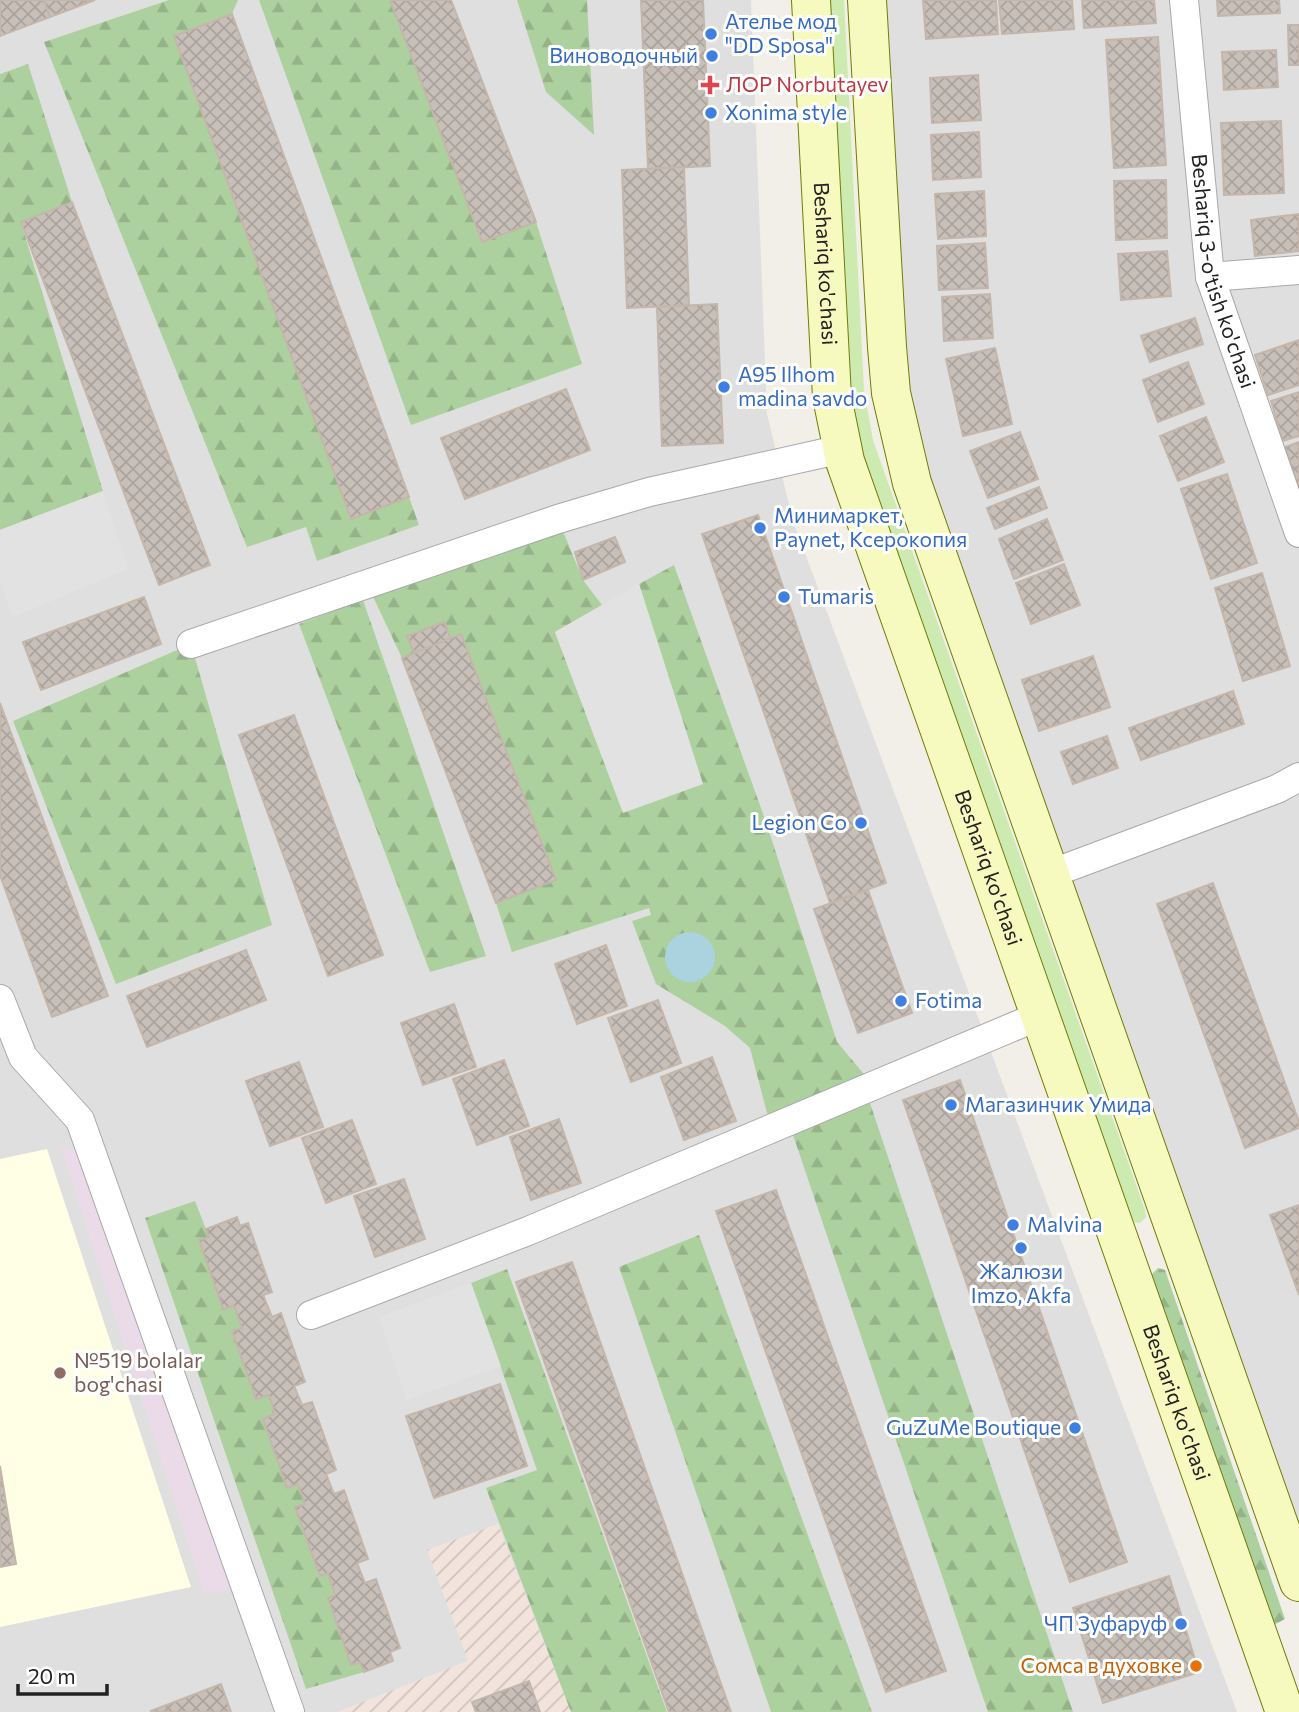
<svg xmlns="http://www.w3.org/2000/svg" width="1299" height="1712" viewBox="0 0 1299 1712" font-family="Commissioner,sans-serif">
<defs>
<pattern id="military-furrows" width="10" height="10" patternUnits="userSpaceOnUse" patternTransform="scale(1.75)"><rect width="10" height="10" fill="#f3e3dd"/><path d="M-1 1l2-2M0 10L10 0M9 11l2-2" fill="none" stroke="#d0c2bd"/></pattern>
<pattern id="forest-firs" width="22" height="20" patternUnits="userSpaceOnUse" patternTransform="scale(1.75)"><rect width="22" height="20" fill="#add19e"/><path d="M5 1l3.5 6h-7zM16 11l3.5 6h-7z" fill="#95b388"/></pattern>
<pattern id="building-cross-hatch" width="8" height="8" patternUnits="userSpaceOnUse" patternTransform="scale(1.75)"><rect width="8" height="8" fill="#c7bfb8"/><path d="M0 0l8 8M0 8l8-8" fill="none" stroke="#aba49e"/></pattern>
</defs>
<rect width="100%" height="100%" fill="#f2efe9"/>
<!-- residential -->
<g fill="#e0dfdf">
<path d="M0 0H751L767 414 793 521 1237 1712H0Z"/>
<path d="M867 0H1299V1582L912 483Z"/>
</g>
<!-- industrial -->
<path fill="#ebdbe8" d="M60 1145 91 1157 248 1590 204 1593Z"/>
<!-- education -->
<path fill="#ffffe5" d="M47 1149 191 1587 0 1627V1159Z"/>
<!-- military -->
<path fill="url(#military-furrows)" d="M498 1524 571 1712H337L468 1661 427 1550Z"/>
<!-- grass -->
<path fill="#cdebb0" d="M829 0H844L864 390 873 440 1145 1210 1146 1217 1140 1223 1133 1222 865 466 850 409Z"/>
<!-- forest -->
<g fill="url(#forest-firs)">
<path d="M169 0H238L232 14 174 37 351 518 409 497 419 525 317 561 306 527 247 547 44 42Z"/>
<path d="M259 0H390L482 242 536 222 582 364 411 425Z"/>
<path d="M517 0H587L594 135 546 92Z"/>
<path d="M28 64 72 202 21 223 103 491 0 530V74Z"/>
<path d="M558 519 583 580 602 605 555 632 623 812 702 783 639 584 674 565 767 825 837 1042 874 1086 780 1125 767 1113 750 1048 725 1026 656 984 632 921 651 915 649 908 512 952 496 903 556 879 461 635 451 639 444 622 407 636 414 653 402 658 367 584Z"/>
<path d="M363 600 486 956 430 972 299 624Z"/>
<path d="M191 644 272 925 116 984 13 721Z"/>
<path d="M868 1097 1073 1712H988L791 1129Z"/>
<path d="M195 1201 209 1237 223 1309 234 1306 242 1328 233 1331 256 1399 269 1395 275 1414 263 1419 287 1487 298 1484 305 1504 296 1508 319 1576 328 1573 335 1595 328 1598 351 1665 360 1662 364 1672 306 1689 145 1218Z"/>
<path d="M699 1235 872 1712H771L619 1267Z"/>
<path d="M1158 1268 1165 1270 1285 1619 1274 1625 1151 1275Z"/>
<path d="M507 1269 667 1712H571L486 1488 537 1470 471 1283Z"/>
</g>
<!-- parking -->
<g fill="#e2e2e2">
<path d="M103 491 128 569 13 617 0 582V530Z"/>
<path d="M639 584 703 784 623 813 555 632Z"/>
<path d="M471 1283 501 1366 407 1400 379 1317Z"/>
</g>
<!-- water -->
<circle fill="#aad3df" cx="690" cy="957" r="25"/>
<!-- building -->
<g fill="url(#building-cross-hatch)" stroke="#c4b6ab" stroke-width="2">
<path d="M0 0H44L50 17 0 36Z"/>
<path d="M44 0H95L50 17Z"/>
<path d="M390 0H451L536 222 482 242Z"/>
<path d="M641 0H703L710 166 648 169Z"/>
<path d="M923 0H996L998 34 926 39Z"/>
<path d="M999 0H1072L1074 29 1002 34Z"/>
<path d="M1082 0H1154L1156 23 1084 28Z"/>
<path d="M1217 0H1279L1280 13 1218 16Z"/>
<path d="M232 14 409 497 351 519 174 36Z"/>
<path d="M1288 25H1299V65H1289Z"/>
<path d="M1158 37 1166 165 1114 168 1106 40Z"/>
<path d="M1276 50 1278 87 1224 90 1222 52Z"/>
<path d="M978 75 981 120 932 123 930 78Z"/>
<path d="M1281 121 1284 193 1224 195 1221 123Z"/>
<path d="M979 132 981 177 933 180 931 135Z"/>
<path d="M684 167 689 305 627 308 622 170Z"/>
<path d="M1166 180 1167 238 1116 240 1114 181Z"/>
<path d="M984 191 986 236 938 239 935 194Z"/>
<path d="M72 202 210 565 159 585 21 222Z"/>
<path d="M1299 214V251L1255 256 1251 220Z"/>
<path d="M985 243 988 288 939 290 937 246Z"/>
<path d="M1167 251 1171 296 1121 300 1118 254Z"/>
<path d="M990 294 993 338 944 341 942 297Z"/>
<path d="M717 304 723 443 662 446 657 307Z"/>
<path d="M1195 318 1203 344 1150 362 1141 336Z"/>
<path d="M1299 340V385L1268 395 1255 355Z"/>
<path d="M995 348 1012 424 963 436 946 359Z"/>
<path d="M1188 362 1204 404 1158 422 1143 380Z"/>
<path d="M566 389 590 450 465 499 441 438Z"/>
<path d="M1299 392V436L1283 441 1271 401Z"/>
<path d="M1206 417 1224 462 1178 481 1160 436Z"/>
<path d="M1020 432 1038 479 988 498 970 451Z"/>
<path d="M1299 442V486L1298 487 1285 447Z"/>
<path d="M1227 474 1257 563 1211 579 1181 489Z"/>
<path d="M1039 487 1047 508 995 529 987 508Z"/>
<path d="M758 515 886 883 830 903 702 534Z"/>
<path d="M1047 519 1063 560 1014 579 999 539Z"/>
<path d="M615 537 625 562 583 580 575 552Z"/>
<path d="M1064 564 1080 605 1031 624 1016 583Z"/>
<path d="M1262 573 1290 666 1243 681 1215 588Z"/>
<path d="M144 597 161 644 41 690 23 642Z"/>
<path d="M444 622 451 639 414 653 407 636Z"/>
<path d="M461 634 556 880 496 903 402 658Z"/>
<path d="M1093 656 1110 707 1039 731 1022 680Z"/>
<path d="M1233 691 1244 724 1141 760 1129 728Z"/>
<path d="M0 703 108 996 52 1017 0 875Z"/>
<path d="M294 715 383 955 328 976 239 735Z"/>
<path d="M1107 736 1118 768 1073 784 1061 752Z"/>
<path d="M1213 883 1299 1122V1128L1245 1148 1157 904Z"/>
<path d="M868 890 912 1013 858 1033 814 909Z"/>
<path d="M606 945 627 1006 577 1024 555 964Z"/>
<path d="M246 950 266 1000 147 1047 127 996Z"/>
<path d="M658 1000 681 1063 631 1082 608 1018Z"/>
<path d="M454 1004 476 1067 423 1085 401 1023Z"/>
<path d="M712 1057 736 1121 684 1140 661 1077Z"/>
<path d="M504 1060 529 1126 477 1145 453 1079Z"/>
<path d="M299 1062 323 1127 270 1146 246 1081Z"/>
<path d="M960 1080 1127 1562 1070 1582 903 1100Z"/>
<path d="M559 1119 581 1183 531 1200 510 1137Z"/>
<path d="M352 1120 376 1184 326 1203 302 1138Z"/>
<path d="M404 1179 425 1239 375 1257 354 1196Z"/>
<path d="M776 1190 946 1671 886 1692 716 1211Z"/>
<path d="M1299 1205V1295L1270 1215Z"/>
<path d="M237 1217 240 1226 248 1223 272 1292 263 1295 272 1317 281 1313 305 1382 294 1386 302 1405 312 1402 336 1470 326 1474 334 1494 344 1490 368 1559 357 1563 365 1583 376 1579 400 1648 390 1652 393 1661 364 1672 360 1662 351 1665 328 1598 335 1595 328 1573 320 1576 295 1507 305 1504 298 1484 287 1488 263 1419 275 1414 269 1395 256 1399 232 1331 242 1328 234 1306 223 1309 199 1240 209 1237 206 1229Z"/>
<path d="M572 1262 731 1712H669L516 1282Z"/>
<path d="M500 1384 527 1466 434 1498 406 1416Z"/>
<path d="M0 1466 16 1564 0 1567Z"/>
<path d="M1169 1576 1199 1672 1103 1703 1073 1608Z"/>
<path d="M529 1681 540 1712H476L472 1702Z"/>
<path d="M221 1684 231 1712H152L151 1711Z"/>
</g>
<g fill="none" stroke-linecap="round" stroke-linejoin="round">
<defs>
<g id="street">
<path id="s1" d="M1184 0 1210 277 1299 533"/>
<path d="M1210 277 1299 270"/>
<path d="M191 644 558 519 649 492 842 449"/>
<path d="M1050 874 1277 789 1299 777"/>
<path d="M0 999 23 1057 80 1120 290 1712"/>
<path d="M311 1315 528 1231 1039 1016"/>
</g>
<g id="secondary">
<path id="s2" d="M811 0 832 397 845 461 1285 1712"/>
<path d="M867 0 887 347 891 393 912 483 1299 1582"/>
</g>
</defs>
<!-- street casing -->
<use href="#street" stroke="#a9a9a9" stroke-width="30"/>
<!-- secondary casing -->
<use href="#secondary" stroke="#707d05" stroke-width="40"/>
<!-- street -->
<use href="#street" stroke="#fff" stroke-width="28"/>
<!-- secondary -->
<use href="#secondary" stroke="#f7fabf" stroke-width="38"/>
</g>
<!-- markers -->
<g fill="#3f7fe0" stroke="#fff" stroke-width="2.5">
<circle cx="711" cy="34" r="7"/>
<circle cx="712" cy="56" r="7"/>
<circle cx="711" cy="113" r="7"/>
<circle cx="724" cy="387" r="7"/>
<circle cx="760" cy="528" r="7"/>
<circle cx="784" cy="597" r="7"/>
<circle cx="861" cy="823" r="7"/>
<circle cx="901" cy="1001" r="7"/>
<circle cx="951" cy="1105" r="7"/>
<circle cx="1013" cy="1225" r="7"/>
<circle cx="1021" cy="1248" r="7"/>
<circle cx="1075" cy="1428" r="7"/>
<circle cx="1181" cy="1624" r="7"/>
</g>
<path fill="#e0444e" stroke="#fff" stroke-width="2.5" d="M706.5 74.5h7v7h7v7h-7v7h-7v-7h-7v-7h7z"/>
<circle fill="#8d6e63" stroke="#fff" stroke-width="2.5" cx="60" cy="1373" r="7"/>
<circle fill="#e8710a" stroke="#fff" stroke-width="2.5" cx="1196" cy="1666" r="7"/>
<g text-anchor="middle" stroke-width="6" stroke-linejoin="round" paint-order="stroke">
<!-- shop labels -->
<g font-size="21" fill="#366cbe" stroke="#fff" text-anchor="start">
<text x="725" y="29">Ателье мод<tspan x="725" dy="24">"DD Sposa"</tspan></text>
<text x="698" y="63" text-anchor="end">Виноводочный</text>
<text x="725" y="120">Xonima style</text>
<text x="738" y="382">A95 Ilhom<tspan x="738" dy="24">madina savdo</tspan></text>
<text x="774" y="523">Минимаркет,<tspan x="774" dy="24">Paynet, Ксерокопия</tspan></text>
<text x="798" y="604">Tumaris</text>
<text x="847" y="830" text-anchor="end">Legion Co</text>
<text x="915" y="1008">Fotima</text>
<text x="965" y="1112">Магазинчик Умида</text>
<text x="1027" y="1232">Malvina</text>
<text x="1021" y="1279" text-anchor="middle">Жалюзи<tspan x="1021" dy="24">Imzo, Akfa</tspan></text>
<text x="1061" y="1435" text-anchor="end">GuZuMe Boutique</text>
<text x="1167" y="1631" text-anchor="end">ЧП Зуфаруф</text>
</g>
<!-- health labels -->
<g font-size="21" fill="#be3a42" stroke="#fff" text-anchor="start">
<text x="726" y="92">ЛОР Norbutayev</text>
</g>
<!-- street labels -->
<g font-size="21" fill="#222" stroke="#fff">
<text dy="7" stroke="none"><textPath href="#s2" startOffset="264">Beshariq ko'chasi</textPath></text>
<text dy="7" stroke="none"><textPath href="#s1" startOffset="275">Beshariq 3-o'tish ko'chasi</textPath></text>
<text dy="7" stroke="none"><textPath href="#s2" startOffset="894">Beshariq ko'chasi</textPath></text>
<text dy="7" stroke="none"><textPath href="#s2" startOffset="1461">Beshariq ko'chasi</textPath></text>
</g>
<!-- education labels -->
<g font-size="21" fill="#785e54" stroke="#fff" text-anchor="start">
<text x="74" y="1368">№519 bolalar<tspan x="74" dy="24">bog'chasi</tspan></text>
</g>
<!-- food labels -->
<g font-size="21" fill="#c56008" stroke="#fff" text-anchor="end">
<text x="1182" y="1673">Сомса в духовке</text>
</g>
</g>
<!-- scale -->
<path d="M18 1684v10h89v-10" fill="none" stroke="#222222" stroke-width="3.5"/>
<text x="28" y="1684" font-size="21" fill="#222222" stroke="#ffffff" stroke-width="5" paint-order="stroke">20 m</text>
</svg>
